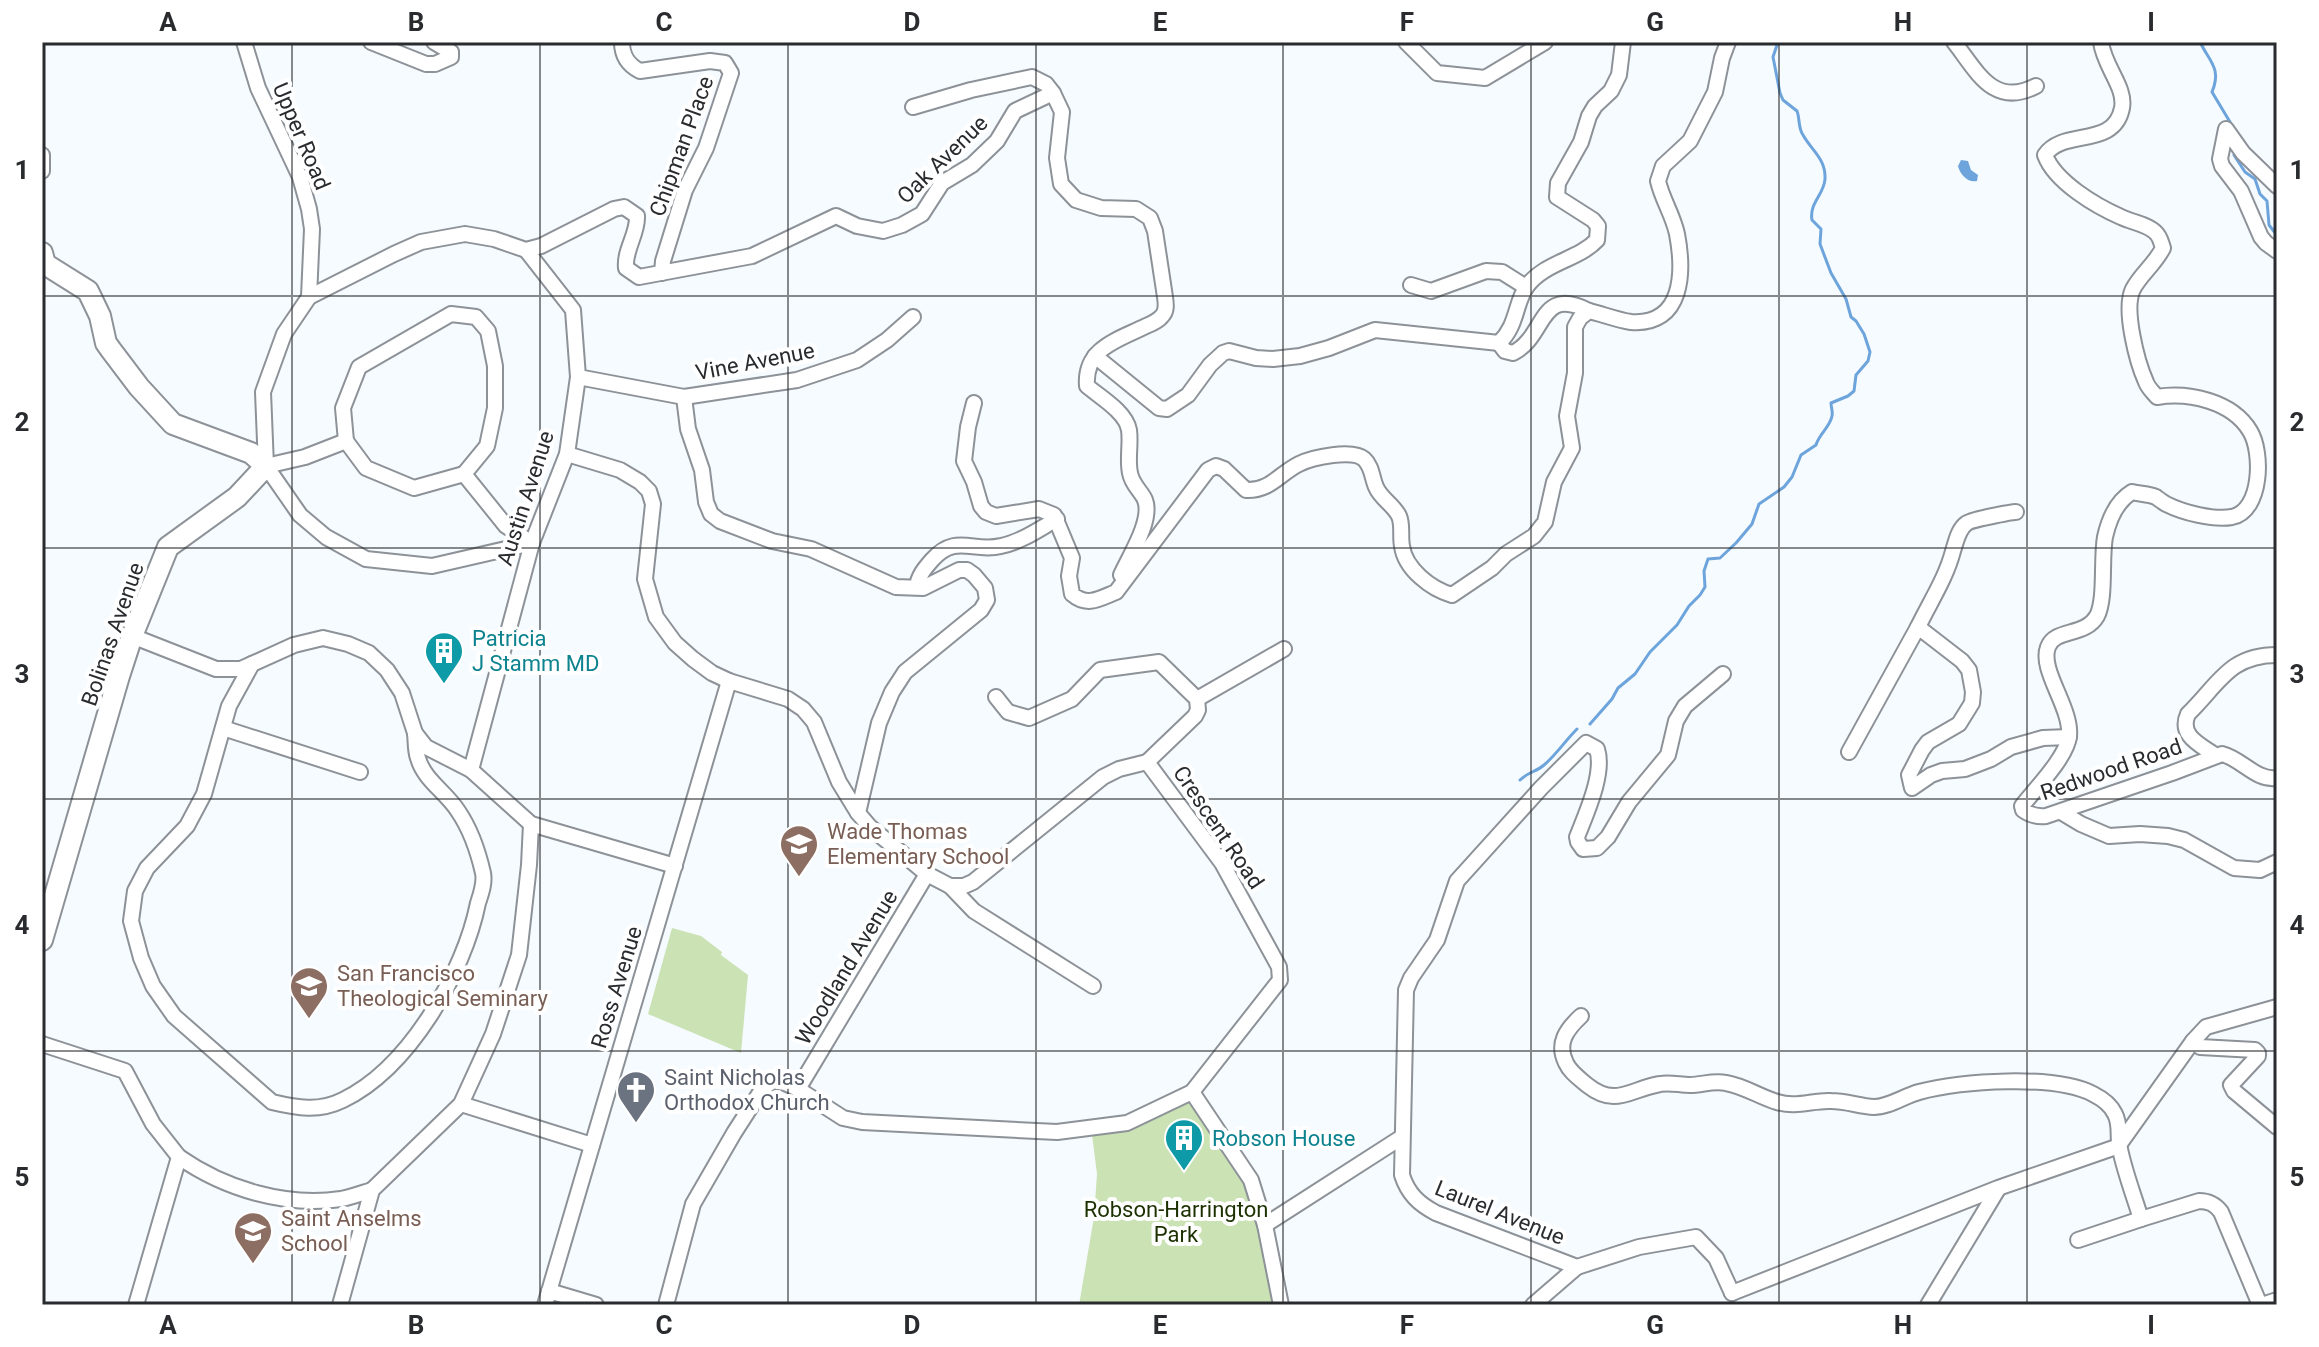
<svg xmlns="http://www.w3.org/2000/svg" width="2319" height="1347" viewBox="0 0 2319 1347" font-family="Roboto,sans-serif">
<rect width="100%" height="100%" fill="#f6fbff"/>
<!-- green -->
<g fill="#cbe2b5">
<path d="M672 928 701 936 722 952 721 955 748 975 741 1053 648 1014Z"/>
<path d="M1192 1092 1251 1180 1281 1305H1079L1094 1217 1097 1174 1091 1127 1127 1123Z"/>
</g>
<!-- water -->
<path fill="#6da4db" d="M1961 160 1968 161 1971 170 1978 175 1977 181C1967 183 1960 174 1958 166Z"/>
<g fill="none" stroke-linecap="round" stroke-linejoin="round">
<!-- stream -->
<g stroke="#6da4db" stroke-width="3">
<path d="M2200 42C2209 61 2222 68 2212 92L2233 127"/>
<path d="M2234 155 2245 172 2255 179 2260 194 2267 201 2269 225 2276 234"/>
<path d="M1590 724 1612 699 1618 688 1635 674 1650 652 1677 625 1689 606 1700 595 1705 587 1704 571 1708 559 1720 558 1736 543 1752 524 1759 504 1784 487 1792 477 1801 455 1816 445C1819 434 1830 427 1832 416 1833 412 1831 407 1831 403L1848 396 1854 391 1856 375 1868 361 1870 352 1864 334 1856 321 1851 317 1846 299 1831 273 1820 244 1821 229 1812 220C1809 203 1824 195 1825 179 1826 159 1812 151 1803 135 1798 128 1800 119 1797 111L1783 100 1780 93 1773 57 1778 42"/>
<path d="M1520 780C1528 772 1536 772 1544 765 1556 755 1565 741 1577 729"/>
</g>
<defs>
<g id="street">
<path d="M244 42 258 88 300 177 309 209 312 229 309 297"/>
<path d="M371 42 426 64H435L451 57V52L434 42"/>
<path d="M622 42C622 56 628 65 640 71L710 61 725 63 731 73 706 148 685 190 663 261 662 273"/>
<path d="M1406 42 1437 73 1485 78 1545 42"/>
<path d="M1954 42C1977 71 1993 108 2036 86"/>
<path d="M2101 42C2104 67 2126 87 2122 108 2114 149 2063 128 2045 155 2055 182 2096 206 2121 217 2131 222 2147 224 2155 232 2160 236 2161 242 2163 248 2155 264 2141 274 2133 289 2123 309 2137 362 2146 382 2148 388 2153 392 2157 397 2189 392 2232 401 2250 431 2263 452 2262 511 2232 517 2213 520 2184 513 2166 504 2166 504 2157 498 2156 497 2149 494 2140 494 2132 492 2117 501 2109 519 2105 537 2101 558 2106 599 2097 616 2085 637 2055 628 2048 647 2039 670 2072 708 2069 736 2067 757 2035 789 2022 806L2023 810C2030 815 2037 817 2046 816L2172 773 2222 754C2242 759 2256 781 2277 778"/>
<path d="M913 107 971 90 1032 77 1046 84 1053 93 1062 112 1057 158 1061 184 1076 200 1101 208 1136 209 1150 218 1155 231 1165 297C1166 304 1167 311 1162 316 1159 320 1151 324 1146 326 1118 340 1084 348 1087 386 1100 397 1126 412 1129 430 1131 444 1127 459 1130 473 1132 485 1142 492 1145 500 1153 520 1129 557 1121 575"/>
<path d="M42 155V171"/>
<path d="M2277 186 2243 153 2226 129 2220 159 2222 166 2241 191 2261 237 2266 243 2277 251"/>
<path d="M1411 285 1431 291 1486 271 1502 272 1526 287"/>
<path d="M1499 343 1505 351 1513 353C1547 336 1538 285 1589 311"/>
<path d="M1095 356 1159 408 1167 409 1188 395 1210 365 1223 353 1229 351 1256 358 1273 359 1300 356 1329 348 1375 330 1499 343C1518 325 1515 302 1527 286 1545 262 1578 260 1597 240L1598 226 1593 220 1557 197 1558 183 1581 142 1589 116 1595 106 1611 91 1619 75 1623 42"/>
<path d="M578 377 684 397 797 380 857 360 887 340 913 317"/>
<path d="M684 397 688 429 702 470 706 502 711 514 720 521 772 541 811 549 896 587 923 588 959 570H967L974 575 985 588 987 600 981 610 905 672 892 692 879 723 858 813"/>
<path d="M974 403 968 427 964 461 974 482 981 506 986 512 996 516 1039 509 1054 515 1072 558 1069 576 1072 594C1087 607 1099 599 1116 592L1208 470 1216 466 1224 469 1246 490C1270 491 1279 474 1299 464 1313 457 1353 449 1364 459 1372 466 1372 478 1376 487 1381 499 1393 504 1399 516 1403 525 1400 536 1402 546 1405 569 1431 589 1452 595L1492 568 1506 554 1534 536 1545 522 1554 482 1572 448 1567 416 1575 373V327L1580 318 1589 311C1602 314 1617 320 1631 322 1684 326 1684 271 1677 234 1673 215 1662 199 1658 181L1663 166 1690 141 1715 92 1722 58 1728 42"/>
<path d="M346 441 366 468 414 488 464 474"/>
<path d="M567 454 620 470 640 482 649 491 653 504 645 579 656 617 675 643 693 659 712 673 729 681 788 699 803 709 814 722 839 782 858 813 870 827 927 874 950 886 974 911 1093 986"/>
<path d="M266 466 263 392 284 334 309 297 394 254 421 242 465 234 494 239 526 250 541 246 614 209 624 207 637 216C638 234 624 250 626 268L639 277 752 256 836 216 857 226 883 231 902 225 922 214 942 183 972 165 997 141 1015 111 1053 93"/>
<path d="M266 466 305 457 346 441 343 408 359 367 451 314 476 317 488 331 495 366V408L487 446 464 474 506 526 532 543"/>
<path d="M266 466 300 515 326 537 366 559 432 566 532 543"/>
<path d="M917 587C918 576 925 568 932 560 956 533 973 553 1001 546 1021 542 1039 529 1057 519"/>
<path d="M1918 627C1930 602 1946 578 1953 551 1956 542 1958 529 1967 523 1970 520 2011 512 2016 512"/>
<path d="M132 636 216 669H241L294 645 323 638 348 644 369 653 387 670 402 693 415 733 426 747 471 770 531 824 675 866"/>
<path d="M252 664 229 706 204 794 187 826 147 868 135 891 131 921 141 958 153 986 174 1016 272 1102C297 1108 319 1112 343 1100 409 1068 464 973 478 903 481 894 485 883 483 873 478 851 471 830 458 811 446 792 424 780 418 758 415 750 416 741 415 733"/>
<path d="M1723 674 1685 706 1676 721 1668 755 1629 802 1608 837 1597 848 1583 849 1578 842 1577 837C1586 814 1605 773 1597 749L1586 743 1541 788 1457 881 1437 940 1411 978 1406 990 1402 1175C1408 1194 1419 1204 1436 1213L1577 1267 1639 1247 1696 1237 1716 1258 1732 1293"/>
<path d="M996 697 1008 712 1029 718 1072 699 1100 670 1159 662 1197 699 1198 710 1195 716 1147 762"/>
<path d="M1197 699 1284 649"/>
<path d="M223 728 360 772"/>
<path d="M1849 752 1918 627 1962 661 1969 670 1973 692 1972 703 1959 724 1928 742 1922 750 1909 775 1912 788 1931 775 1942 771 1965 769 1991 759 2011 747 2043 738 2069 737"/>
<path d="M2216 756C2201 745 2178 736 2188 714 2219 684 2229 655 2277 655"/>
<path d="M471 770 532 543 567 454 578 377 573 310 526 250"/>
<path d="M2061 812 2081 824 2109 836 2140 834 2168 836 2184 840 2234 868 2260 870 2277 862"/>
<path d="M2277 1007 2206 1027 2193 1041 2200 1047 2255 1050 2258 1053V1056L2231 1085 2234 1091 2277 1127"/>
<path d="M1581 1016C1567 1029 1556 1043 1566 1063 1570 1072 1579 1078 1587 1085 1616 1108 1630 1089 1660 1084 1670 1082 1680 1085 1690 1085 1702 1085 1714 1080 1726 1083 1744 1086 1760 1097 1777 1102 1796 1108 1813 1100 1831 1101 1846 1101 1859 1106 1874 1107 1889 1107 1904 1096 1919 1092 1961 1081 2054 1074 2093 1094 2101 1098 2111 1105 2115 1114 2121 1125 2117 1137 2120 1149 2125 1173 2134 1196 2141 1219L2199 1201C2209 1201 2215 1204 2221 1212L2260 1305"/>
<path d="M42 1044 125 1071 153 1124 179 1157 136 1305"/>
<path d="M798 1089 843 1118 862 1122 1057 1132 1127 1123 1192 1092 1280 980 1279 967 1222 863 1147 762 1119 769 1103 777 973 882 964 886H950"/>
<path d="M1192 1092 1251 1180 1265 1225 1281 1305"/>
<path d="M461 1104 592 1145"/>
<path d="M2119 1145 2193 1041"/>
<path d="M179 1157C225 1189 285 1207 341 1199 352 1197 362 1193 372 1190"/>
<path d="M1265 1225 1402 1137"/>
<path d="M2078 1240 2141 1219"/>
<path d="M549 1291 596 1305"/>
<path d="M1732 1293 1998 1188 2119 1146"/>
<path d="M340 1305 372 1190 461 1104 493 1034 519 955 529 865 531 824"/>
<path d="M545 1305 729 681"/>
<path d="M666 1305 693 1204 734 1133 763 1088 773 1081 785 1083 798 1089 927 874"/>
<path d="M1533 1305 1577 1267"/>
<path d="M1928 1305 1998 1189"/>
<path d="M2262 1305 2277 1300"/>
</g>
<path id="secondary" d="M42 253 45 264 88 291 100 316 106 343 111 350 139 387 173 424 251 453 266 466 237 497 168 547 132 636 119 676 42 940"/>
</defs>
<!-- street casing -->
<use href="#street" stroke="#8c9298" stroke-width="18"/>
<!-- secondary casing -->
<use href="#secondary" stroke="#8c9298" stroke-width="24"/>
<!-- street -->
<use href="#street" stroke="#fff" stroke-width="14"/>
<!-- secondary -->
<use href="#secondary" stroke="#fff" stroke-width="20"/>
</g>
<!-- grid -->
<path fill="none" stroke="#292b2e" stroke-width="2" stroke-opacity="0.55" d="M292 42V1305M540 42V1305M788 42V1305M1036 42V1305M1283 42V1305M1531 42V1305M1779 42V1305M2027 42V1305M42 296H2277M42 548H2277M42 799H2277M42 1051H2277"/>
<!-- icons -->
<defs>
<symbol id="building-pin" viewBox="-11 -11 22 30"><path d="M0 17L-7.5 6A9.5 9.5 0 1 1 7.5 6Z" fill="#0f9aa8" stroke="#fff"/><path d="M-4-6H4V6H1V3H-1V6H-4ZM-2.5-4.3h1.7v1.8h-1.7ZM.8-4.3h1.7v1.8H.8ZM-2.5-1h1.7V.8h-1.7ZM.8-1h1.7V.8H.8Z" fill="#fff"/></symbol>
<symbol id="school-pin" viewBox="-11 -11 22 30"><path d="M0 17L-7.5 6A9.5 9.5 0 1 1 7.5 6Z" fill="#8d6e63" stroke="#fff"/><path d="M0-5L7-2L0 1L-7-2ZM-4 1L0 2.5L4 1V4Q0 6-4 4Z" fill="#fff"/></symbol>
<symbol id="church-pin" viewBox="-11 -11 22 30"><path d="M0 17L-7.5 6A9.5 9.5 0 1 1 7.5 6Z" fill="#6b7280" stroke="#fff"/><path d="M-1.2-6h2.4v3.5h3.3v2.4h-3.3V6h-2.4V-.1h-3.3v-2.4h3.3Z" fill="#fff"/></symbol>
</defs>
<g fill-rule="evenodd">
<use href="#building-pin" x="422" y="629" width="44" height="60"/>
<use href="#school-pin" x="777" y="822" width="44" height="60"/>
<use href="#school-pin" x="287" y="964" width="44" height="60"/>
<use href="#church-pin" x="614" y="1068" width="44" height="60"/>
<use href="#building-pin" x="1162" y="1116" width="44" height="60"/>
<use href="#school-pin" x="231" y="1209" width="44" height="60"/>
</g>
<g text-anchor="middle" stroke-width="8" stroke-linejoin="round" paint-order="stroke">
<!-- street labels -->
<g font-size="22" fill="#292b2e" stroke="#fff">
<text transform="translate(302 136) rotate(67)" y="8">Upper Road</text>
<text transform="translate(681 146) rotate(-70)" y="8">Chipman Place</text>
<text transform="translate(942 159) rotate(-44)" y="8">Oak Avenue</text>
<text transform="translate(755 361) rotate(-11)" y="8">Vine Avenue</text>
<text transform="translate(525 498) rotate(-72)" y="8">Austin Avenue</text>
<text transform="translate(112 634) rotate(-71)" y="8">Bolinas Avenue</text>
<text transform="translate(2111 769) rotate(-19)" y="8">Redwood Road</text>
<text transform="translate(1219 827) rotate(56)" y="8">Crescent Road</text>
<text transform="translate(846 967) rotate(-59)" y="8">Woodland Avenue</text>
<text transform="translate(616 987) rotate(-73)" y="8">Ross Avenue</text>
<text transform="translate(1500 1212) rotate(22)" y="8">Laurel Avenue</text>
</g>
<!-- culture labels -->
<g font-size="22" fill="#0d838f" stroke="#fff" text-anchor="start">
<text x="472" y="646">Patricia<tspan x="472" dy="25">J Stamm MD</tspan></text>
<text x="1212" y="1146">Robson House</text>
</g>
<!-- education labels -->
<g font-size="22" fill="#785e54" stroke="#fff" text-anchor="start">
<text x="827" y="839">Wade Thomas<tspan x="827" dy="25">Elementary School</tspan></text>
<text x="337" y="981">San Francisco<tspan x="337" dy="25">Theological Seminary</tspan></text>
<text x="281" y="1226">Saint Anselms<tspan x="281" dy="25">School</tspan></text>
</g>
<!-- worship labels -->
<g font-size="22" fill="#5b616d" stroke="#fff" text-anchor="start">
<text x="664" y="1085">Saint Nicholas<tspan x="664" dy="25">Orthodox Church</tspan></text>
</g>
<!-- park labels -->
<g font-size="22" fill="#1c3000" stroke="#fff">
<text x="1176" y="1217">Robson-Harrington<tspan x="1176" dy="25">Park</tspan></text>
</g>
</g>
<!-- border -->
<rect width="2319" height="1347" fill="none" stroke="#ffffff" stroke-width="88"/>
<rect x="44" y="44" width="2231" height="1259" fill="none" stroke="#292b2e" stroke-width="3"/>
<g font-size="26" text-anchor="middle" font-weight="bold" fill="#292b2e">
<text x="168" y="31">A</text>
<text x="416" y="31">B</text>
<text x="664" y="31">C</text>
<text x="912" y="31">D</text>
<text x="1160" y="31">E</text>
<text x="1407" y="31">F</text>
<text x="1655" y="31">G</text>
<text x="1903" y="31">H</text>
<text x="2151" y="31">I</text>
<text x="22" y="179">1</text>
<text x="2297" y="179">1</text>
<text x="22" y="431">2</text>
<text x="2297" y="431">2</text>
<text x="22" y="683">3</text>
<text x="2297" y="683">3</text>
<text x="22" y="934">4</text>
<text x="2297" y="934">4</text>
<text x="22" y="1186">5</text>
<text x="2297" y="1186">5</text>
<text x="168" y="1334">A</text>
<text x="416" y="1334">B</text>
<text x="664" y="1334">C</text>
<text x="912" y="1334">D</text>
<text x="1160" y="1334">E</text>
<text x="1407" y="1334">F</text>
<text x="1655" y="1334">G</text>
<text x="1903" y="1334">H</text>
<text x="2151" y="1334">I</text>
</g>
</svg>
